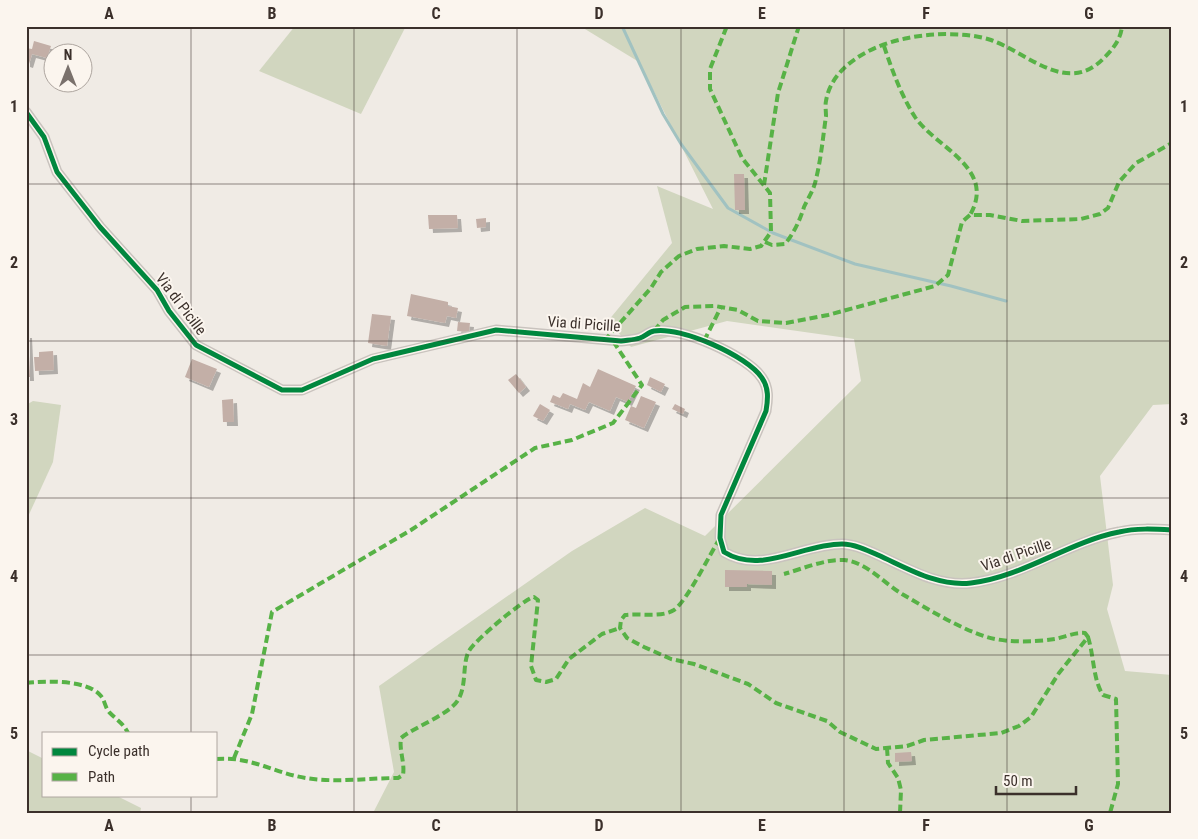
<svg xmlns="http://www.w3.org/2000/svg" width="1198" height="839" viewBox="0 0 1198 839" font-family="'Roboto Condensed',sans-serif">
<defs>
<filter id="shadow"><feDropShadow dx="4" dy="4" stdDeviation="0" flood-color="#0004"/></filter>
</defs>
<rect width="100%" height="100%" fill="#f0ebe5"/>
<!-- green -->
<g fill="#d1d6bf">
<path d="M295 26H406L361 114 259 71Z"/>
<path d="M580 26H1172V404L1153 405 1100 476 1113 585 1107 609 1125 671 1172 675V813H373L394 772 379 686 572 551 645 508 705 536 861 381 854 339 727 321 631 347 608 321 672 243 657 186 713 209 639 62Z"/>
<path d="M33 401 61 405 53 462 26 521V405Z"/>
<path d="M26 750 44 759V795H115L141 808 140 813H26Z"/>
</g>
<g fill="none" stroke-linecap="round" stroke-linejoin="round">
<!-- stream -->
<path stroke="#a1c2c1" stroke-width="3" d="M622 26 663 114 681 144 728 208 773 233 855 264 951 286 1006 301"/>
</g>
<!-- building -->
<g fill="#c3afa7" filter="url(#shadow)">
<path d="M34 41 51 46 47 58 32 54 29 64 26 63V48L32 49Z"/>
<path d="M734 174H744L745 210H735Z"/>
<path d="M428 215H457L458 228 429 229Z"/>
<path d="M486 218V227L477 228 476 219Z"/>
<path d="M411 294 448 302V306L458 308 456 318 447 316 445 323 407 316Z"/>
<path d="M372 314 391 316 387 346 368 343Z"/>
<path d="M458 322 470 323 469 332 457 331Z"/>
<path d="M26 334H28L30 377H26Z"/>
<path d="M53 351 54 370 35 371 34 357H39V352Z"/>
<path d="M192 359 217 369 209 387 185 377Z"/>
<path d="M598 369 636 386 628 402 616 397 610 411 589 402 585 410 570 404 568 409 550 402 553 395 560 398 563 393 577 399 583 383 590 387Z"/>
<path d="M516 374 526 387 519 393 508 380Z"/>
<path d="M650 377 665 384 661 392 647 385Z"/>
<path d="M641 396 656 402 644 428 625 420 631 406 636 408Z"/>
<path d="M233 399 234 422H223L222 400Z"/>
<path d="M540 404 550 410 543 421 533 416Z"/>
<path d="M675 404 685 409 683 414 672 409Z"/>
<path d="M725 570 772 571V585L747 584V587H725Z"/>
<path d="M911 752 912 761 895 762V753Z"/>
</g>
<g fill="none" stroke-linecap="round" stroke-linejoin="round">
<!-- minor -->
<path stroke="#c9c3be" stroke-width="11" d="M26 112 44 137 57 172 100 227 157 290 169 311 196 345 282 390H302L373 359 496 330 621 341C627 340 634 340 640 338 645 336 649 332 654 331 680 326 748 356 762 378 769 388 768 399 766 411L721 515 720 538 724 552C761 575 802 544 842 544 854 544 867 550 878 555 907 568 938 587 971 583 1023 577 1068 542 1119 532 1136 528 1154 529 1172 530"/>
<!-- quiet -->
<g stroke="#57b246" stroke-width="4" stroke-dasharray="8 4" stroke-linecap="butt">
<path d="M884 46C892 70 901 95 915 117 936 148 997 168 970 215"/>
<path d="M764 185 778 93 799 26"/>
<path d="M765 242 772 245 785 244C794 233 800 220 804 207 808 198 814 190 816 179 821 159 823 137 826 116 826 111 825 105 826 101 832 64 875 44 908 38 932 33 967 32 991 40 1028 53 1067 96 1104 58 1113 49 1121 39 1122 26"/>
<path d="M654 331 663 320 685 307 715 306 738 310 758 321 786 323 828 315 935 286 948 275 962 222 970 215H990L1022 221 1081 219 1100 214 1108 208 1119 182 1136 163 1172 143"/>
<path d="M604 341 651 288 661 272 679 256 697 249 724 246 750 249 761 246 771 232 770 193 742 158 710 89V69L727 26"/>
<path d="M704 341 721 307"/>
<path d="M720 538C710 554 687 601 674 610 661 618 640 613 625 615L621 620 620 628 627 638 644 647 671 659 694 664 748 684 776 703 827 721 840 732 876 749 907 746 924 740 1001 733 1019 726 1031 717 1059 673 1088 637 1085 633C1075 632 1065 637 1055 639 1035 642 1007 643 987 637 958 628 928 609 902 594 884 583 866 562 844 560 825 559 802 569 784 574"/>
<path d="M1088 637C1094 656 1093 680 1103 695L1116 699 1118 784 1110 813"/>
<path d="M26 683C45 681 87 679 101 696 105 701 105 708 110 713 117 720 123 723 128 733"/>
<path d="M887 748 888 763 898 778 901 790 900 813"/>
<path d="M234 758 252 714 272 612 411 530 535 448 572 440 613 423 642 385 613 341"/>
<path d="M216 759C251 756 274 773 306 778 336 783 368 778 398 778L403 775C405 762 399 751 401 738 414 727 449 715 458 700 467 686 462 663 469 651 474 641 525 598 534 597L538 600 531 666 536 680 546 682 556 679 569 659 602 634 620 628"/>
</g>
<defs>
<path id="cycleway" d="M26 112 44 137 57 172 100 227 157 290 169 311 196 345 282 390H302L373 359 496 330 621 341C627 340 634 340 640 338 645 336 649 332 654 331 680 326 748 356 762 378 769 388 768 399 766 411L721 515 720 538 724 552C761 575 802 544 842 544 854 544 867 550 878 555 907 568 938 587 971 583 1023 577 1068 542 1119 532 1136 528 1154 529 1172 530"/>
</defs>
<!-- cycleway casing -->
<use href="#cycleway" stroke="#fbf5ee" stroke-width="8"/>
<!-- cycleway -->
<use href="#cycleway" stroke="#00873e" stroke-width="5"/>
</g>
<!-- grid -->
<path fill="none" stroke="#3b302b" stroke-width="1" stroke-opacity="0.55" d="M191 26V733M354 26V813M517 26V813M681 26V813M844 26V813M1007 26V813M26 184H1172M26 341H1172M26 498H1172M26 655H1172M191 795V813"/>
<g text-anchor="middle" stroke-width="4" stroke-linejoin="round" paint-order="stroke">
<!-- street labels -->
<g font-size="15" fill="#3b302b" stroke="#fbf5ee">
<text transform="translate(181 304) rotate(53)" y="5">Via di Picille</text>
<text transform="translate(584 324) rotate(4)" y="5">Via di Picille</text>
<text transform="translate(1016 555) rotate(-19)" y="5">Via di Picille</text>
</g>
</g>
<!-- border -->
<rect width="1198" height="839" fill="none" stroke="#fbf5ee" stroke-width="55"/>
<!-- legend -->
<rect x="42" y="732" width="175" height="65" fill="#fbf5ee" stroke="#aea6a0"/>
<rect x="52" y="748" width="25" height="8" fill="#00873e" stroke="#aea6a0"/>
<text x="88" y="756" font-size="15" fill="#3b302b">Cycle path</text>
<rect x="52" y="773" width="25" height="8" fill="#57b246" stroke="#aea6a0"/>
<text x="88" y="782" font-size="15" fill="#3b302b">Path</text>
<!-- north arrow -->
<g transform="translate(68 68)"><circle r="24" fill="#fbf5ee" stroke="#aea6a0"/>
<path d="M0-4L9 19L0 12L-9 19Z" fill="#7a716c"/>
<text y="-8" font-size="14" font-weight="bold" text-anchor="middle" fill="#3b302b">N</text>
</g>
<!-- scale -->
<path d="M996 786v8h80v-8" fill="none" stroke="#3b302b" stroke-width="2.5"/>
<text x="1003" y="786" font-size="15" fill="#3b302b" stroke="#fbf5ee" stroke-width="4" paint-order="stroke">50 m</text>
<rect x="28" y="28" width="1142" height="784" fill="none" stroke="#3b302b" stroke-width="2"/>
<g font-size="16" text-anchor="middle" font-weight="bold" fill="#3b302b">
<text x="109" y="19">A</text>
<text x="272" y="19">B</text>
<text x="436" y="19">C</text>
<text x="599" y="19">D</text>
<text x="762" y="19">E</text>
<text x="926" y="19">F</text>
<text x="1089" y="19">G</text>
<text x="14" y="112">1</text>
<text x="1184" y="112">1</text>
<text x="14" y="268">2</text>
<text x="1184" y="268">2</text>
<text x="14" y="425">3</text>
<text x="1184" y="425">3</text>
<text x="14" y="582">4</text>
<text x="1184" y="582">4</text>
<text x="14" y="739">5</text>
<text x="1184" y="739">5</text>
<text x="109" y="831">A</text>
<text x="272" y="831">B</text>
<text x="436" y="831">C</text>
<text x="599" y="831">D</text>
<text x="762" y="831">E</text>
<text x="926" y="831">F</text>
<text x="1089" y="831">G</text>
</g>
</svg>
